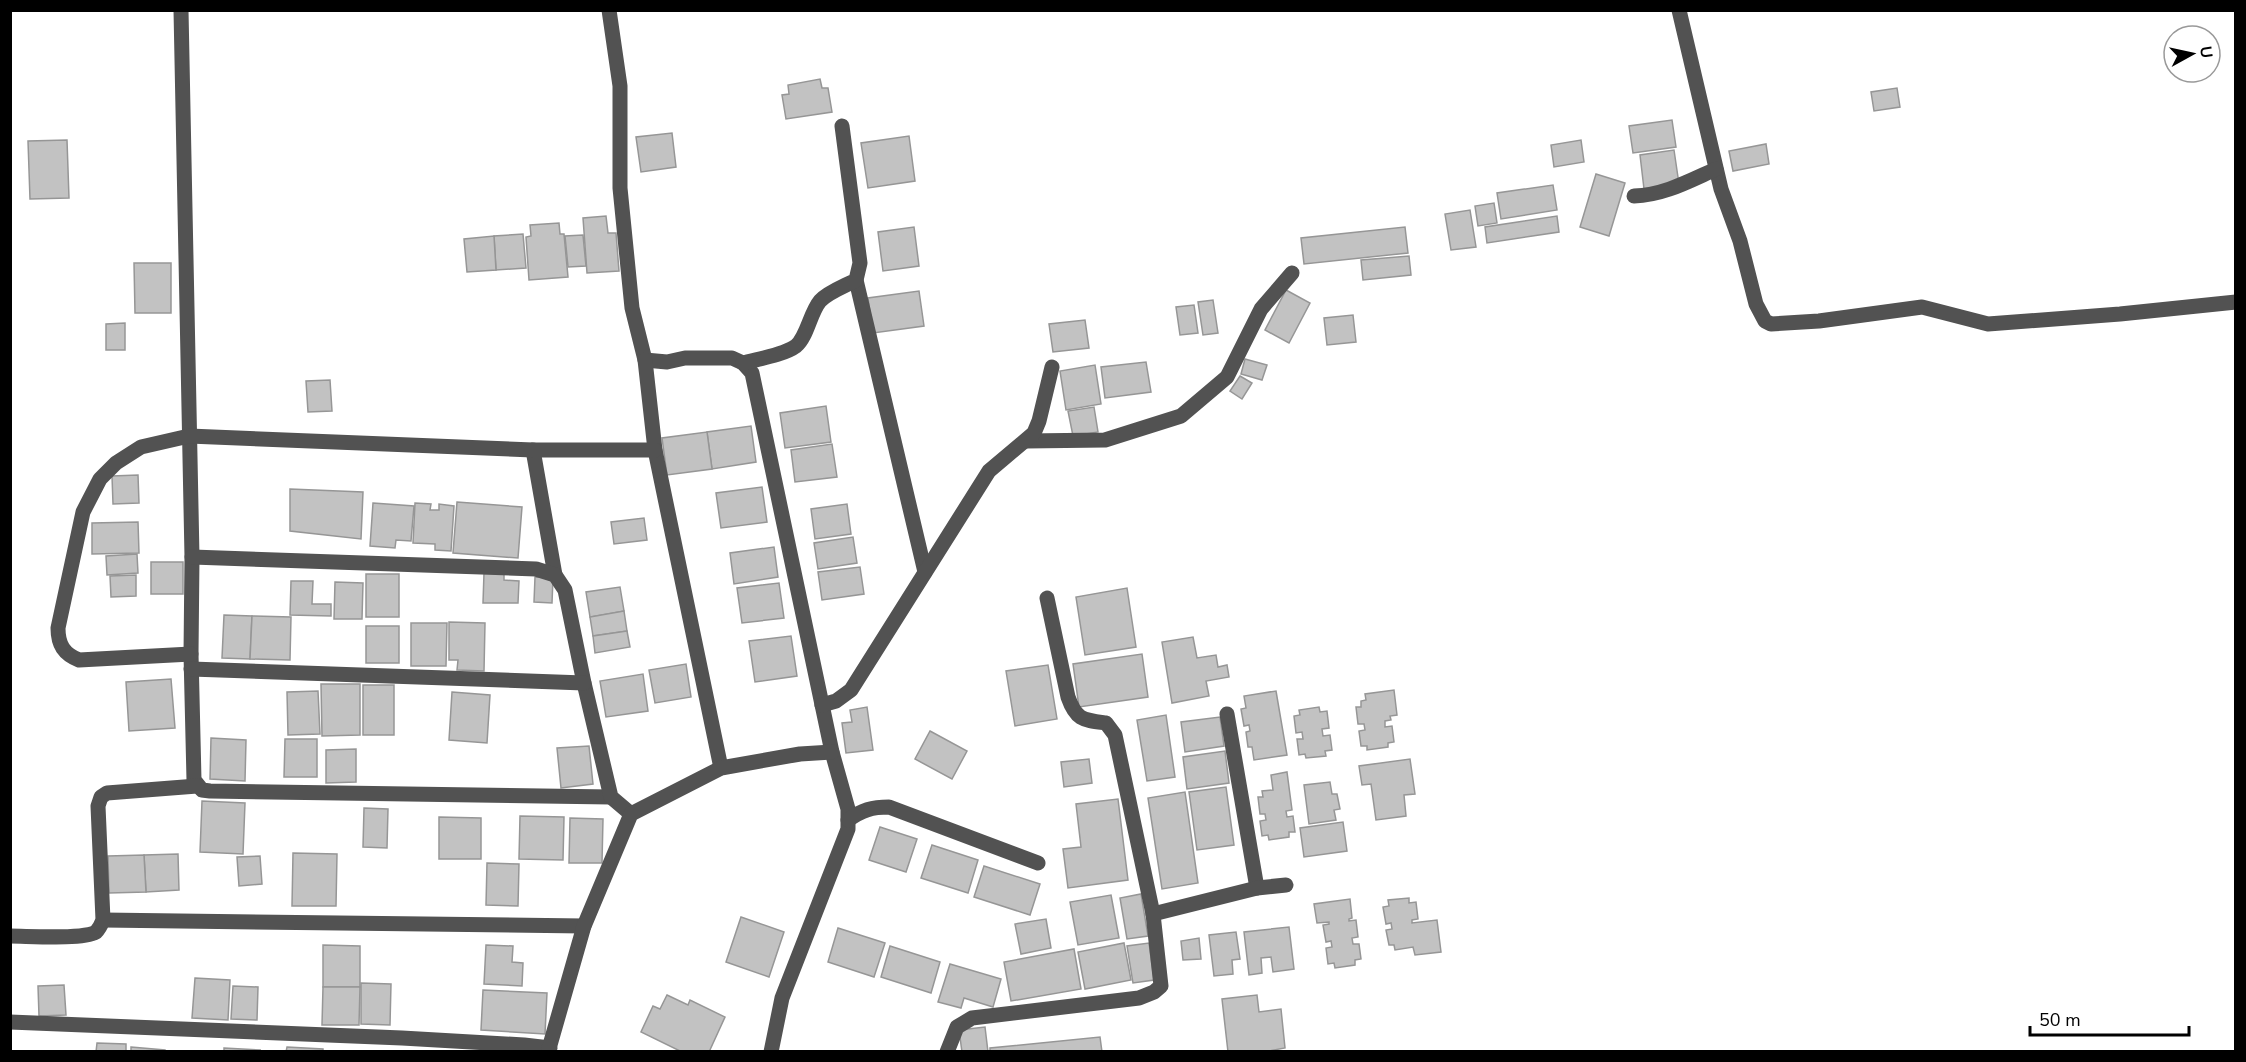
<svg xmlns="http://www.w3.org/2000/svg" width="2246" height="1062" viewBox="0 0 2246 1062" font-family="'Nunito Sans',sans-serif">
<rect width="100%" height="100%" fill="#fff"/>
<!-- building -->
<g fill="#c2c2c2" stroke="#969696" stroke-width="1.5">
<path d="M820 79 822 88H828L832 112 786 119 782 95 789 94 788 85Z"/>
<path d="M1897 88 1900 107 1874 111 1871 92Z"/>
<path d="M1672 120 1676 147 1633 153 1629 126Z"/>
<path d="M672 133 676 167 641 172 636 137Z"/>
<path d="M909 136 915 181 868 188 861 143Z"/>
<path d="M67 140 69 198 30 199 28 141Z"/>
<path d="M1581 140 1584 162 1554 167 1551 145Z"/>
<path d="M1766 144 1769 164 1733 171 1729 151Z"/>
<path d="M1674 150 1679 184 1644 189 1640 155Z"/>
<path d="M1596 174 1625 183 1609 236 1580 227Z"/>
<path d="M1553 185 1557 210 1501 219 1497 193Z"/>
<path d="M1494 203 1497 223 1478 226 1475 206Z"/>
<path d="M1470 210 1476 247 1451 250 1445 214Z"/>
<path d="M606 216 608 233H616L619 271 587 273 583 218Z"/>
<path d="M1557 216 1559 232 1487 243 1485 227Z"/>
<path d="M559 223 560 234H564L568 277 529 280 526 237 531 236 530 225Z"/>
<path d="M914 227 919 266 883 271 878 232Z"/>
<path d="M1405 227 1408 253 1304 264 1301 238Z"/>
<path d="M523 234 526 268 496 270 494 236Z"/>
<path d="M583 235 586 266 568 267 565 236Z"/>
<path d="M494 236 496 270 467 272 464 239Z"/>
<path d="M1409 256 1411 275 1363 280 1361 260Z"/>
<path d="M134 263H171V313H135Z"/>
<path d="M1286 290 1310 303 1289 343 1265 330Z"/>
<path d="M919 291 924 326 873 333 868 298Z"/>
<path d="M1213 300 1218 333 1203 335 1198 302Z"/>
<path d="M1194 305 1198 333 1180 335 1176 307Z"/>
<path d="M1353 315 1356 342 1327 345 1324 318Z"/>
<path d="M1085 320 1089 348 1053 352 1049 324Z"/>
<path d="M125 323V350H106V324Z"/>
<path d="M1245 359 1267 365 1262 380 1241 374Z"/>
<path d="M1146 362 1151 392 1105 398 1101 367Z"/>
<path d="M1095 365 1101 404 1066 410 1060 371Z"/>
<path d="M1240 376 1252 383 1242 399 1230 391Z"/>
<path d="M330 380 332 411 308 412 306 381Z"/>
<path d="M826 406 831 442 785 448 780 413Z"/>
<path d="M1094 407 1098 432 1073 436 1068 411Z"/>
<path d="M751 426 756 462 712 469 707 432Z"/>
<path d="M707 432 712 469 667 475 662 438Z"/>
<path d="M832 444 837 477 795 482 791 450Z"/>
<path d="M138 475 139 503 113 504 112 476Z"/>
<path d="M762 487 767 522 721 528 716 493Z"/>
<path d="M290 489 363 492 361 539 290 531Z"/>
<path d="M457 502 522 507 518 558 453 553Z"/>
<path d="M373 503 414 506 411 541 396 540 395 548 370 546Z"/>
<path d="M415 503 431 504 430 510H439V504L454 506 451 551 435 550V544L413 543Z"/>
<path d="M847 504 851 534 815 539 811 509Z"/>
<path d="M644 518 647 540 614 544 611 522Z"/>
<path d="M138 522 139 553 92 554V523Z"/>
<path d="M853 537 857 563 818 569 814 543Z"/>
<path d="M774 547 778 577 734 584 730 553Z"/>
<path d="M137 554 138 573 107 575 106 556Z"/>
<rect x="151" y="562" width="32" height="32"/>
<path d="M860 567 864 594 822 600 818 572Z"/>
<path d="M484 573H504V580L519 581 518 603H483Z"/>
<rect x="366" y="574" width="33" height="43"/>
<path d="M136 575V596L111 597 110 576Z"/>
<path d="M535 577 553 578 552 603 534 602Z"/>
<path d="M291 581H313L312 604H331V616L290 615Z"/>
<path d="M335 582 363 583 362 619H334Z"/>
<path d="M779 583 784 618 742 623 737 588Z"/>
<path d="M620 587 624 611 590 617 586 592Z"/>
<path d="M1127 588 1136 647 1085 655 1076 597Z"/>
<path d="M624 611 627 631 593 636 590 617Z"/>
<path d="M224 615 252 616 250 659 222 658Z"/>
<path d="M252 616 291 617 290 660 250 659Z"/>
<path d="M449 622 485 623 484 671 457 670 458 660H449Z"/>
<path d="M411 623H447L446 666H411Z"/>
<rect x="366" y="626" width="33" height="37"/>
<path d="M627 631 630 647 595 653 593 636Z"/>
<path d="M791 636 797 676 755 682 749 641Z"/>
<path d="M1193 637 1197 658 1216 655 1218 667 1227 665 1229 677 1206 681 1209 696 1172 703 1162 642Z"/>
<path d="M1142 654 1148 697 1079 707 1073 664Z"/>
<path d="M686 664 691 697 655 703 649 670Z"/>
<path d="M1048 665 1057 719 1015 726 1006 671Z"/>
<path d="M643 674 648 711 606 717 600 681Z"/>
<path d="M171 679 175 728 129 731 126 682Z"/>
<path d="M321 684H360V735L322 736Z"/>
<rect x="363" y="685" width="31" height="50"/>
<path d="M1394 690 1397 715 1390 716 1391 720 1385 721V727L1392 726 1394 742 1388 743V747L1367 750V746H1361L1359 731 1365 730 1364 724H1358L1356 707H1361V701L1366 700 1365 694Z"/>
<path d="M318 691 320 734 288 735 287 692Z"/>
<path d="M1276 691 1287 755 1254 760 1252 747H1248L1246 732 1250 731 1249 725 1244 726 1241 709 1246 708 1244 696Z"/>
<path d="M452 692 490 695 487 743 449 740Z"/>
<path d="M867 707 873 750 846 753 842 723 852 722 850 710Z"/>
<path d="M1319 707 1320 712 1327 711 1329 728 1322 729 1323 736 1330 735 1332 750 1325 751 1326 756 1306 758 1305 754 1299 755 1297 739H1303L1302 732 1296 733 1294 716 1300 715 1299 710Z"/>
<path d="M1166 715 1175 777 1147 781 1137 720Z"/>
<path d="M1220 717 1224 746 1185 752 1181 722Z"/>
<path d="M930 731 967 751 952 779 915 759Z"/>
<path d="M211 738 246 740 245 781 210 779Z"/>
<path d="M285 739H317V777H284Z"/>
<path d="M589 746 593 784 561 788 557 748Z"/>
<path d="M356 749V782L326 783V750Z"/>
<path d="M1225 751 1229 783 1187 789 1183 757Z"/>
<path d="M1089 759 1092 783 1064 787 1061 762Z"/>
<path d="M1410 759 1415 794 1404 795 1406 816 1376 820 1371 784 1362 785 1359 766Z"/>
<path d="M1287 772 1292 810 1286 811 1287 817 1293 816 1295 832H1289V837L1269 840 1268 835 1262 836 1260 821 1266 820 1265 814H1260L1258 797H1263L1262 791 1273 790 1271 775Z"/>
<path d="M1330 782 1332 794H1337L1340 809 1334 810 1336 820 1309 824 1304 785Z"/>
<path d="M1226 787 1234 845 1197 850 1189 792Z"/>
<path d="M1185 792 1198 883 1162 889 1148 798Z"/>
<path d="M1118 799 1128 880 1068 888 1063 849 1081 847 1076 804Z"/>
<path d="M202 801 245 803 243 854 200 852Z"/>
<path d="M364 808 388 809 387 848 363 847Z"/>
<path d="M520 816 564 817 563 860 519 859Z"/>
<path d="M439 817 481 818V859H439Z"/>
<path d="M570 818 603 819 602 863H569Z"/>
<path d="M1343 822 1347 851 1304 857 1300 828Z"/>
<path d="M880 827 917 839 906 872 869 860Z"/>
<path d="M932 845 978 860 968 893 921 878Z"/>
<path d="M293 853 337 854 336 906H292Z"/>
<path d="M178 854 179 890 146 892 144 855Z"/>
<path d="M144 855 146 892 109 893 108 856Z"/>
<path d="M260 856 262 884 239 886 237 857Z"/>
<path d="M487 863 519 864 518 906 486 905Z"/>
<path d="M984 866 1040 884 1030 915 974 897Z"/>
<path d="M1141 894 1148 936 1127 939 1120 898Z"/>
<path d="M1111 895 1119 938 1078 945 1070 902Z"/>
<path d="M1409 898V903L1416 902 1418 919 1412 920V923L1437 920 1441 952 1415 955 1413 947 1395 950 1394 945H1389L1386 930 1392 929 1391 923 1386 924 1383 907 1389 906 1388 900Z"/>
<path d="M1350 899 1352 918 1349 919V921L1356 920 1358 937 1352 938 1353 944H1359L1361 959 1355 960V965L1335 968 1334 963 1328 964 1326 948 1332 947 1331 941 1326 942 1323 925 1329 924V922L1317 923 1314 904Z"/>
<path d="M741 917 784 932 769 977 726 962Z"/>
<path d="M1046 919 1051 948 1021 954 1015 924Z"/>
<path d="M1289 927 1294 969 1273 972 1271 957 1261 958 1262 973 1249 975 1244 932Z"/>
<path d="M838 928 885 943 874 977 828 962Z"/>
<path d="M1236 932 1240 959 1232 960 1233 974 1214 976 1209 935Z"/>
<path d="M1199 938 1201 959 1183 960 1181 941Z"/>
<path d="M1124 943 1131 980 1085 989 1078 952Z"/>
<path d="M1149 943 1154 980 1133 983 1127 946Z"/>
<path d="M323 945 360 946V987H323Z"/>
<path d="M486 945 513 946 512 962 523 963 522 986 484 984Z"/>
<path d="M890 946 940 962 931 993 881 977Z"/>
<path d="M1074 949 1081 989 1011 1001 1004 962Z"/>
<path d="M950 964 1001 979 993 1007 964 998 961 1008 938 1002Z"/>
<path d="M195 978 230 980 228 1020 192 1018Z"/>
<path d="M361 983 391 984 390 1025 361 1024Z"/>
<path d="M64 985 66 1015 39 1016 38 986Z"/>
<path d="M233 986 258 987 257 1020 231 1019Z"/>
<path d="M323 987H360L359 1025H322Z"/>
<path d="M483 990 547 993 545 1034 481 1030Z"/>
<path d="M667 995 688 1005 690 1000 725 1017 709 1052H682L641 1032 653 1006 660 1009Z"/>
<path d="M1257 995 1259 1012 1281 1009 1285 1048 1264 1052H1228L1222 999Z"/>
<path d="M985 1027 988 1052H962L959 1030Z"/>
<path d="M1100 1037 1102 1052H990V1048Z"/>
<path d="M97 1043 126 1044V1052H96Z"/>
<path d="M131 1047 165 1050V1052H131Z"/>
<path d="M287 1047 323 1049V1052H286Z"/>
<path d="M224 1048 260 1050 259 1052H224Z"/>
</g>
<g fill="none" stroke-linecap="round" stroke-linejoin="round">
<!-- minor -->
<g stroke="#525252" stroke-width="15">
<path d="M181 10 192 557 191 654 194 780 202 790 210 791 611 797"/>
<path d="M609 10 620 86V188L632 308 645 360 667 362 685 358H732L743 363 752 373 832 752 848 809V829L782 998 771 1052"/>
<path d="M1679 10 1721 189 1740 241 1756 304 1765 321 1771 324 1819 321 1922 307 1988 324 2120 314 2236 302"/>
<path d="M1634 196C1664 195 1689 181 1716 169"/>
<path d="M856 280 925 572"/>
<path d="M645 360 655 450 721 768"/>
<path d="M743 363C758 359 784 355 796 346 807 337 810 313 820 301 828 292 845 286 856 280L860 263 842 126"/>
<path d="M1026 441 1105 440 1181 416 1227 377 1261 309 1292 273"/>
<path d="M533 450 555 575"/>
<path d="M192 557 536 569 555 575 565 590 584 683 611 797 631 814"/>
<path d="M191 654 79 660C64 654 58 645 58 628L83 512 100 479 116 463 141 447 189 436 533 450H655"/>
<path d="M191 669 584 683"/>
<path d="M822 705 836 701 851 690 989 471 1034 433 1039 421 1052 367"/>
<path d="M1227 714 1257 888"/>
<path d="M848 820C862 810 872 807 889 807L1038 863"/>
<path d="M1153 914 1257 888 1286 885"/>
<path d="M103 920 584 926"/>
<path d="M10 936C29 936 82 940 96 932 100 928 101 925 103 920L98 806 101 797 107 793 197 786"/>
<path d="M10 1022 402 1038 524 1045 550 1048"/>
<path d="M548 1052 584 926 631 814 721 768 800 754 832 752"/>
<path d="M947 1052 957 1027 972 1018 1139 998 1154 992 1161 986 1153 914 1115 735 1106 723C1083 720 1076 720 1068 697L1047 598"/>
</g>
</g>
<!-- border -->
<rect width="2246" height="1062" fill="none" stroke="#000000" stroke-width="24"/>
<!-- north arrow -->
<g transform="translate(2192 54) rotate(82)"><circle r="28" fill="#ffffff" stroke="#999999" stroke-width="1.5"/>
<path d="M0-4.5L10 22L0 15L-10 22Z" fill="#000000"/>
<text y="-9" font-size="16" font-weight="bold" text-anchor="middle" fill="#000000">U</text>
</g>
<!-- scale -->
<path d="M2030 1026v9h159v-9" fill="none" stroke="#000000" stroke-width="3"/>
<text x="2039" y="1026" font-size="18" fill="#000000" stroke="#ffffff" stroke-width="4.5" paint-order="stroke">50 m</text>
</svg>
